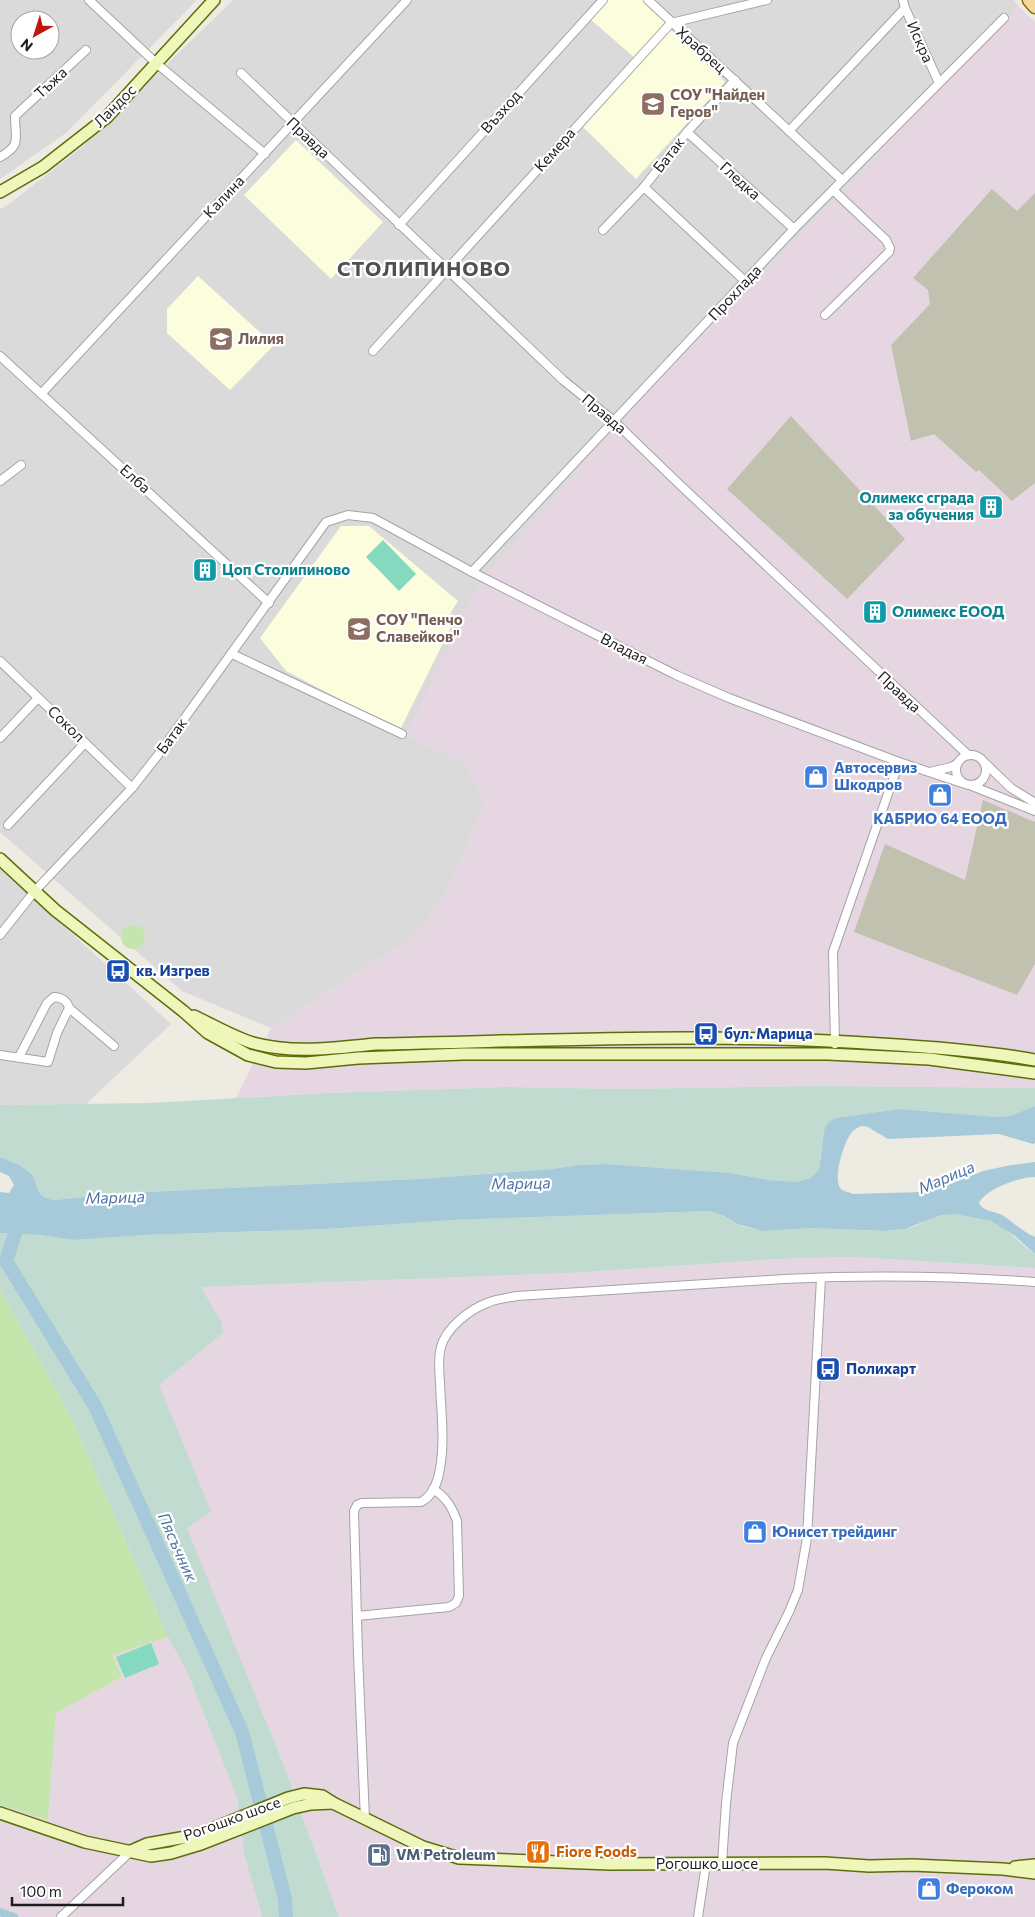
<svg xmlns="http://www.w3.org/2000/svg" width="1035" height="1917" viewBox="0 0 1035 1917" font-family="Commissioner,sans-serif">
<rect width="100%" height="100%" fill="#eeebe3"/>
<!-- residential -->
<g fill="#dbdada" fill-rule="evenodd">
<path d="M0 0H197L66 133 0 179ZM20 20H50V50H20Z"/>
<path d="M233 0H1014L1019 7 619 422 406 735 466 763 485 803 443 901 409 940 271 1028 182 991 0 832V209L9 204 83 146Z"/>
<path d="M0 868 171 1024 86 1104 0 1105Z"/>
</g>
<!-- industrial -->
<g fill="#e6d6e2">
<path d="M1019 7 1035 22V1088L816 1086 623 1089 506 1087 328 1093 236 1098 271 1028 409 940 443 901 485 803 466 763 406 735 478 585 619 422Z"/>
<path d="M852 1257 1035 1268V1917H339L283 1763 186 1528 158 1385 223 1333 222 1323 201 1287 570 1273 778 1259Z"/>
<path d="M168 1637 188 1674 237 1798 244 1854 262 1917H0V1805L48 1819 56 1713 122 1677 113 1655Z"/>
</g>
<!-- education -->
<g fill="#fbfddd">
<path d="M605 0H646L669 22 636 59 589 18Z"/>
<path d="M669 28 725 82 636 179 582 126Z"/>
<path d="M296 140 383 222 331 279 244 195Z"/>
<path d="M198 276 274 345 230 390 167 333V309Z"/>
<path d="M341 526H369L458 601 450 614 455 619 401 728 349 704 286 671 260 638Z"/>
</g>
<!-- construction -->
<g fill="#c0c2af">
<path d="M992 189 1017 211 1035 193V483L1012 501 979 470 976 472 934 434 911 441 891 345 930 304 928 290 913 278Z"/>
<path d="M791 416 905 539 847 599 727 489Z"/>
<path d="M983 800 1035 822V964L1017 995 854 932 885 844 965 880Z"/>
</g>
<!-- grass -->
<g fill="#c4e5ac">
<circle cx="133" cy="937" r="12"/>
<path d="M0 1290 70 1415 168 1637 113 1655 122 1677 56 1713 48 1820 0 1805Z"/>
</g>
<!-- wetland -->
<g fill="#c1dbd1">
<path d="M816 1086 1035 1088V1106L1010 1116 999 1117 899 1109 835 1118 822 1147 819 1170 810 1178 798 1182 770 1180 730 1173 607 1164 578 1165 552 1169 418 1179 126 1193 54 1200C34 1196 40 1188 32 1175 26 1166 9 1161 0 1157V1105L151 1103 328 1093 506 1087 623 1089Z"/>
<path d="M711 1211C724 1214 733 1224 745 1227 768 1233 791 1229 813 1228 844 1227 875 1234 905 1229 917 1227 928 1219 940 1215 952 1211 970 1215 982 1218 1006 1225 1016 1241 1035 1254V1268L852 1257 778 1259 570 1273 201 1287 222 1323 223 1333 159 1385 211 1511 187 1528 283 1763 339 1917H262L244 1854 237 1798 188 1674 168 1637 70 1415 0 1290V1233L41 1235 74 1240 145 1235 326 1229 453 1220Z"/>
</g>
<!-- pitch -->
<g fill="#85d9be">
<path d="M383 540 416 574 399 591 366 557Z"/>
<path d="M151 1643 159 1664 125 1678 116 1657Z"/>
</g>
<!-- water -->
<path fill="#a6cad9" d="M1035 1106V1143L1033 1144 999 1134 888 1139 868 1127 862 1126C858 1127 855 1129 852 1132 844 1141 832 1180 841 1189 844 1192 849 1192 853 1194L923 1192 943 1187 983 1171 1011 1165 1035 1162V1177C1019 1177 986 1189 979 1203 983 1212 995 1211 1002 1215 1014 1222 1022 1232 1035 1237V1254L1015 1236 991 1221 956 1214 941 1215 905 1229 885 1231 813 1228 763 1231 737 1224 724 1216 711 1211 453 1220 326 1229 145 1235 74 1240 41 1235 0 1233V1192L9 1193 14 1185 9 1176 0 1172V1157C8 1160 27 1167 32 1175 40 1188 34 1196 54 1200L126 1193 418 1179 552 1169 578 1165 607 1164 730 1173 770 1180 798 1182 810 1178 819 1170 825 1127 828 1123 835 1118 899 1109 999 1117 1010 1116Z"/>
<g fill="none" stroke-linecap="round" stroke-linejoin="round">
<!-- canal -->
<path stroke="#a6cad9" stroke-width="8" d="M0 1912 14 1917"/>
<!-- river -->
<path stroke="#a6cad9" stroke-width="14" d="M17 1216 15 1234 6 1261 95 1406 242 1732 285 1899 286 1917"/>
<defs>
<g id="street">
<path d="M89 0 156 63 265 154"/>
<path d="M648 0 842 180"/>
<path d="M903 0 905 8 939 83"/>
<path d="M241 73 563 380 615 422 677 482 968 755"/>
<path d="M789 131 905 8"/>
<path d="M687 132 794 229"/>
<path d="M0 157C22 145 15 139 15 116L86 50"/>
<path d="M644 187 746 282"/>
<path d="M399 225 603 0"/>
<path d="M603 230 644 187 687 132 735 80"/>
<path d="M825 315 889 252 890 248 886 240 833 190"/>
<path d="M373 351 671 23 767 0"/>
<path d="M0 356 269 603"/>
<path d="M41 394 407 0"/>
<path d="M0 481 21 465"/>
<path d="M472 572 794 229 1004 18"/>
<path d="M232 654 402 734"/>
<path d="M0 661 132 788"/>
<path d="M0 738 38 698"/>
<circle cx="971" cy="770" r="15"/>
<path d="M986 764 1011 788 1035 803"/>
<path d="M930 772 951 767 957 764"/>
<path d="M972 786 1035 811"/>
<path d="M8 825 85 743"/>
<path d="M0 935 34 892 132 788 158 755 326 522 348 515 373 518 472 572 676 675 729 698 899 762 962 783"/>
<path d="M69 1008 114 1046"/>
<path d="M835 1044 833 952 899 762"/>
<path d="M0 1055 48 1062 57 1033 69 1008C67 1000 62 998 54 997L47 1003 19 1057"/>
<path d="M357 1616 449 1607 456 1603 459 1596 457 1521C452 1507 446 1497 433 1489"/>
<path d="M365 1819 358 1654 354 1511 357 1505 362 1503 421 1502C431 1497 435 1488 438 1478 446 1447 441 1413 440 1382 439 1371 438 1358 441 1347 446 1328 469 1310 487 1303 496 1299 507 1298 517 1296L784 1279C867 1275 952 1276 1035 1282"/>
<path d="M722 1864 726 1803 733 1743 766 1658 789 1612 798 1590 807 1538 821 1278"/>
<path d="M61 1917 131 1851"/>
<path d="M698 1917 706 1864"/>
</g>
<g id="secondary">
<path d="M0 192 43 167 107 117 214 0"/>
<path d="M0 859 55 910 183 1011 208 1033 248 1055 276 1062 306 1063 358 1058 463 1054H828L929 1059 1035 1073"/>
<path d="M194 1016C213 1025 233 1037 253 1043 294 1054 334 1048 376 1044 544 1041 713 1032 881 1044 932 1047 985 1051 1035 1060"/>
<path d="M0 1813 85 1842 151 1856 171 1853 201 1844 293 1808 311 1804 333 1803"/>
<path d="M131 1851 147 1844 197 1835 288 1798 304 1794 322 1796 333 1803 423 1847 459 1858 610 1864 825 1863 869 1866 912 1865 1003 1869 1035 1873"/>
<path d="M1015 1867 1035 1865"/>
</g>
<path id="primary" d="M1029 0 1035 7"/>
</defs>
<!-- street casing -->
<use href="#street" stroke="#a4a4a4" stroke-width="10"/>
<!-- secondary casing -->
<use href="#secondary" stroke="#5c6d0b" stroke-width="14"/>
<!-- primary casing -->
<use href="#primary" stroke="#8e6b08" stroke-width="15"/>
<!-- street -->
<use href="#street" stroke="#fff" stroke-width="8"/>
<!-- secondary -->
<use href="#secondary" stroke="#eef6b9" stroke-width="11"/>
<!-- primary -->
<use href="#primary" stroke="#f6d7a0" stroke-width="12"/>
</g>
<!-- icons -->
<defs>
<symbol id="school-square" viewBox="-11 -11 22 22"><rect x="-9" y="-9" width="18" height="18" rx="4" fill="#8d6e63" stroke="#fff"/><path d="M0-5L7-2L0 1L-7-2ZM-4 1L0 2.5L4 1V4Q0 6-4 4Z" fill="#fff"/></symbol>
<symbol id="building-square" viewBox="-11 -11 22 22"><rect x="-9" y="-9" width="18" height="18" rx="4" fill="#0f9aa8" stroke="#fff"/><path d="M-4-6H4V6H1V3H-1V6H-4ZM-2.5-4.3h1.7v1.8h-1.7ZM.8-4.3h1.7v1.8H.8ZM-2.5-1h1.7V.8h-1.7ZM.8-1h1.7V.8H.8Z" fill="#fff"/></symbol>
<symbol id="shop-square" viewBox="-11 -11 22 22"><rect x="-9" y="-9" width="18" height="18" rx="4" fill="#3f7fe0" stroke="#fff"/><path d="M-5-2.5h2.3a2.7 3.5 0 0 1 5.4 0H5L5.5 6h-11ZM-1.5-2.5h3a1.5 2.3 0 0 0-3 0Z" fill="#fff"/></symbol>
<symbol id="bus-square" viewBox="-11 -11 22 22"><rect x="-9" y="-9" width="18" height="18" rx="4" fill="#1a4fb4" stroke="#fff"/><path d="M-5-6H5V4H4V6H2V4H-2V6H-4V4H-5ZM-3.5-4V0h7V-4ZM-3.5 1.2v1.5H-2V1.2ZM2 1.2v1.5H3.5V1.2Z" fill="#fff"/></symbol>
<symbol id="restaurant-square" viewBox="-11 -11 22 22"><rect x="-9" y="-9" width="18" height="18" rx="4" fill="#e8710a" stroke="#fff"/><path d="M-5-6h1v4h1v-4h1v4h1v-4h1v5L-1.5 .5V6h-2V.5L-5-1ZM5-6V6H3V1.5H1.5Q1.5-4 5-6Z" fill="#fff"/></symbol>
<symbol id="fuel-square" viewBox="-11 -11 22 22"><rect x="-9" y="-9" width="18" height="18" rx="4" fill="#5c6f8a" stroke="#fff"/><path d="M-5.5-6h7V0h2V4h1.3V-2.5L3-4.5l.8-.8L6-3V5H2.5V1h-1V6h-7ZM-4.2-4.7v3.2H.2V-4.7Z" fill="#fff"/></symbol>
</defs>
<g fill-rule="evenodd">
<use href="#school-square" x="639" y="90" width="28" height="28"/>
<use href="#school-square" x="207" y="325" width="28" height="28"/>
<use href="#building-square" x="977" y="493" width="28" height="28"/>
<use href="#building-square" x="191" y="556" width="28" height="28"/>
<use href="#building-square" x="861" y="598" width="28" height="28"/>
<use href="#school-square" x="345" y="615" width="28" height="28"/>
<use href="#shop-square" x="802" y="763" width="28" height="28"/>
<use href="#shop-square" x="926" y="781" width="28" height="28"/>
<use href="#bus-square" x="104" y="957" width="28" height="28"/>
<use href="#bus-square" x="692" y="1020" width="28" height="28"/>
<use href="#bus-square" x="814" y="1355" width="28" height="28"/>
<use href="#shop-square" x="741" y="1518" width="28" height="28"/>
<use href="#restaurant-square" x="524" y="1838" width="28" height="28"/>
<use href="#fuel-square" x="365" y="1841" width="28" height="28"/>
<use href="#shop-square" x="915" y="1875" width="28" height="28"/>
</g>
<g text-anchor="middle" stroke-width="4.5" stroke-linejoin="round" paint-order="stroke">
<!-- street labels -->
<g font-size="15" fill="#1d1d1d" stroke="#fff">
<text transform="translate(920 42) rotate(66)" y="5">Искра</text>
<text transform="translate(701 50) rotate(42)" y="5">Храбрец</text>
<text transform="translate(51 83) rotate(-43)" y="5">Тъжа</text>
<text transform="translate(115 106) rotate(-45)" y="5">Ландос</text>
<text transform="translate(501 112) rotate(-48)" y="5">Възход</text>
<text transform="translate(308 138) rotate(43)" y="5">Правда</text>
<text transform="translate(555 150) rotate(-48)" y="5">Кемера</text>
<text transform="translate(669 155) rotate(-52)" y="5">Батак</text>
<text transform="translate(740 181) rotate(42)" y="5">Гледка</text>
<text transform="translate(224 197) rotate(-47)" y="5">Калина</text>
<text transform="translate(735 293) rotate(-47)" y="5">Прохлада</text>
<text transform="translate(604 414) rotate(40)" y="5">Правда</text>
<text transform="translate(135 479) rotate(42)" y="5">Елба</text>
<text transform="translate(624 649) rotate(27)" y="5">Владая</text>
<text transform="translate(899 692) rotate(43)" y="5">Правда</text>
<text transform="translate(66 724) rotate(44)" y="5">Сокол</text>
<text transform="translate(172 736) rotate(-54)" y="5">Батак</text>
<text transform="translate(232 1819) rotate(-20)" y="5">Рогошко шосе</text>
<text x="707" y="1869">Рогошко шосе</text>
</g>
<!-- education labels -->
<g font-size="15" font-weight="bold" fill="#785e54" stroke="#fff" text-anchor="start">
<text x="670" y="100">СОУ "Найден<tspan x="670" dy="17">Геров"</tspan></text>
<text x="238" y="344">Лилия</text>
<text x="376" y="625">СОУ "Пенчо<tspan x="376" dy="17">Славейков"</tspan></text>
</g>
<!-- culture labels -->
<g font-size="15" font-weight="bold" fill="#0d838f" stroke="#fff" text-anchor="start">
<text x="974" y="503" text-anchor="end">Олимекс сграда<tspan x="974" dy="17">за обучения</tspan></text>
<text x="222" y="575">Цоп Столипиново</text>
<text x="892" y="617">Олимекс ЕООД</text>
</g>
<!-- shop labels -->
<g font-size="15" font-weight="bold" fill="#366cbe" stroke="#fff" text-anchor="start">
<text x="834" y="773">Автосервиз<tspan x="834" dy="17">Шкодров</tspan></text>
<text x="940" y="824" text-anchor="middle">КАБРИО 64 ЕООД</text>
<text x="772" y="1537">Юнисет трейдинг</text>
<text x="946" y="1894">Фероком</text>
</g>
<!-- transit labels -->
<g font-size="15" font-weight="bold" fill="#164399" stroke="#fff" text-anchor="start">
<text x="136" y="976">кв. Изгрев</text>
<text x="724" y="1039">бул. Марица</text>
<text x="846" y="1374">Полихарт</text>
</g>
<!-- food labels -->
<g font-size="15" font-weight="bold" fill="#c56008" stroke="#fff" text-anchor="start">
<text x="556" y="1857">Fiore Foods</text>
</g>
<!-- service labels -->
<g font-size="15" font-weight="bold" fill="#4e5e75" stroke="#fff" text-anchor="start">
<text x="396" y="1860">VM Petroleum</text>
</g>
<!-- water labels -->
<g font-size="16" font-style="italic" fill="#4f75a7" stroke="#fff">
<text transform="translate(946 1177) rotate(-23)" y="6">Марица</text>
<text transform="translate(521 1183) rotate(-1)" y="6">Марица</text>
<text transform="translate(115 1197) rotate(-2)" y="6">Марица</text>
<text transform="translate(178 1547) rotate(66)" y="6">Пясъчник</text>
</g>
<!-- district labels -->
<g font-size="20" font-weight="bold" letter-spacing="1" fill="#505050" stroke="#fff">
<text x="424" y="276">СТОЛИПИНОВО</text>
</g>
</g>
<!-- north arrow -->
<g transform="translate(35 35) rotate(219)"><circle r="24" fill="#ffffff" stroke="#a5a5a5"/>
<path d="M0-4L9 19L0 12L-9 19Z" fill="#bf170b"/>
<text y="-8" font-size="14" font-weight="bold" text-anchor="middle" fill="#1d1d1d">N</text>
</g>
<!-- scale -->
<path d="M12 1897v8h111v-8" fill="none" stroke="#1d1d1d" stroke-width="2.5"/>
<text x="20" y="1897" font-size="15" fill="#1d1d1d" stroke="#ffffff" stroke-width="4" paint-order="stroke">100 m</text>
</svg>
